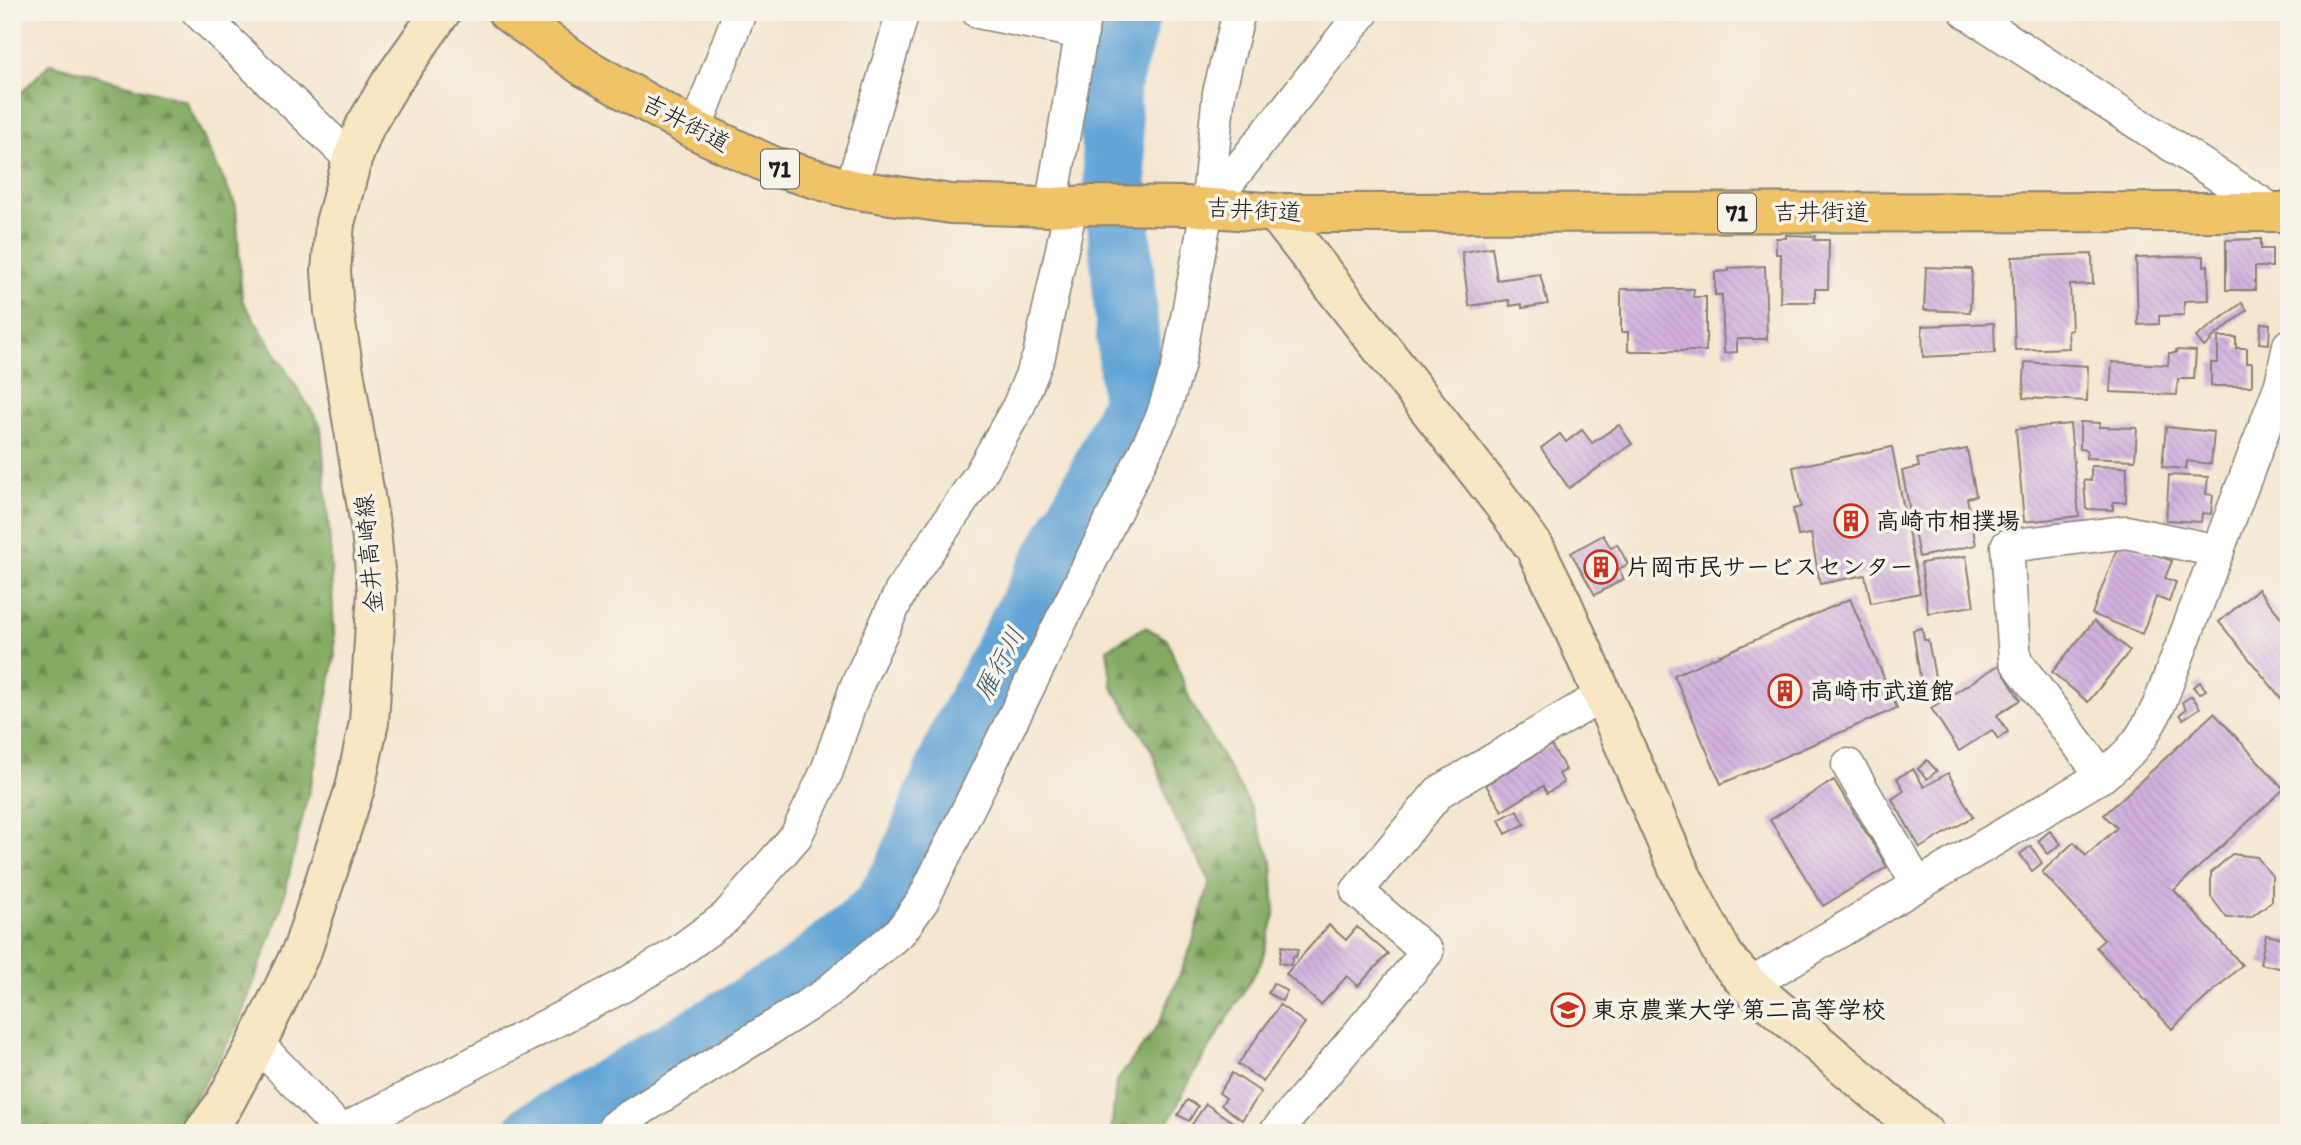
<svg xmlns="http://www.w3.org/2000/svg" width="2301" height="1145" viewBox="0 0 2301 1145" font-family="Itim,'Klee One',sans-serif">
<defs>
<pattern id="forest-firs" width="22" height="20" patternUnits="userSpaceOnUse" patternTransform="scale(1.75)"><rect width="22" height="20" fill="#83ab62"/><path d="M5 1l3.5 6h-7zM16 11l3.5 6h-7z" fill="#6a8a50"/></pattern>
<pattern id="building-back-hatch" width="6" height="6" patternUnits="userSpaceOnUse" patternTransform="scale(1.75)"><rect width="6" height="6" fill="#d2b1de"/><path d="M-1 5l2 2M0 0l6 6M5-1l2 2" fill="none" stroke="#b498be"/></pattern>
</defs>
<rect width="100%" height="100%" fill="#f7f3e8"/>
<filter id="ink" filterUnits="userSpaceOnUse"><feTurbulence type="fractalNoise" baseFrequency=".0143" numOctaves="2"/><feDisplacementMap in="SourceGraphic" scale="14" xChannelSelector="R" yChannelSelector="G"/><feConvolveMatrix kernelMatrix="1 2 1 2 8 2 1 2 1" color-interpolation-filters="sRGB"/></filter>
<filter id="wash" filterUnits="userSpaceOnUse"><feTurbulence type="fractalNoise" baseFrequency=".00686" numOctaves="4" result="noise"/><feDisplacementMap in="SourceGraphic" scale="28" xChannelSelector="R" yChannelSelector="G"/><feGaussianBlur stdDeviation="1.57" result="paint"/><feColorMatrix in="noise" values="0 0 0 0 0 0 0 0 0 0 0 0 0 0 0 0 0 1.4 0 .05"/><feComposite in="paint" operator="in"/></filter>
<g filter="url(#wash)">
<rect width="100%" height="100%" fill="#f5e6cf"/>
<!-- forest -->
<g fill="url(#forest-firs)" stroke="#50643f" stroke-width="2">
<path d="M50 63 186 101 236 206 242 300 321 426 330 544 335 656 315 765 281 909 237 1027 175 1133H12V102Z"/>
<path d="M1145 627 1167 639 1191 702 1250 806 1272 861 1275 915 1261 963 1189 1082 1163 1133H1111L1116 1082 1159 1024 1192 945 1210 881 1173 815 1152 751 1112 687 1107 649Z"/>
</g>
<g fill="none" stroke-linecap="round" stroke-linejoin="round">
<!-- river -->
<path stroke="#63a4d6" stroke-width="63" d="M535 1133 799 979 882 910 907 868 961 735 1098 479 1133 404 1108 88 1130 12"/>
</g>
<g id="blocks">
<!-- building -->
<g fill="url(#building-back-hatch)">
<path d="M1786 235 1815 236 1814 240H1829L1828 289H1815V302H1780L1781 254H1776V238H1786Z"/>
<path d="M2261 239V249H2272V267H2255V290H2226V240Z"/>
<path d="M1492 247 1497 280 1540 274 1548 304 1522 308V304L1510 306 1509 300 1469 306 1462 252Z"/>
<path d="M2092 254 2093 284 2070 285 2072 330 2068 331 2069 348 2015 350 2012 257Z"/>
<path d="M2204 256V266L2208 265 2209 300 2184 301V315L2159 316V324L2138 325 2136 258Z"/>
<path d="M1765 266 1767 339H1737V352L1724 353 1722 295H1715V272L1729 271V268Z"/>
<path d="M1926 267 1972 269 1970 312 1924 310Z"/>
<path d="M1621 289H1694L1693 297H1706V351H1628V332H1621Z"/>
<path d="M2242 303 2247 310 2210 340 2211 341 2204 347 2196 337Z"/>
<path d="M1994 323 1995 353 1923 357 1922 326Z"/>
<path d="M2261 323 2270 324 2269 344 2259 343Z"/>
<path d="M2218 337H2236V348H2247V363H2252V386H2211V363H2218Z"/>
<path d="M2176 350 2196 351 2194 379H2178L2177 395 2110 392 2112 362 2168 365 2169 353H2176Z"/>
<path d="M2025 362 2088 366 2087 401 2023 398Z"/>
<path d="M2080 422 2100 423 2099 427 2137 428 2135 460 2086 458 2087 450 2080 449Z"/>
<path d="M2070 424 2079 516 2024 522 2016 429Z"/>
<path d="M1619 425 1632 444 1569 488 1541 448 1560 434 1566 442 1582 430 1592 443Z"/>
<path d="M2166 427 2214 432 2211 464 2187 461 2186 469 2162 467Z"/>
<path d="M1892 447 1920 593 1871 603 1865 575 1820 584 1811 534 1798 536 1793 509 1801 507 1793 467Z"/>
<path d="M1967 449 1976 496 1967 498 1976 545 1919 557 1902 471 1919 467 1917 459Z"/>
<path d="M2091 466 2127 467 2126 502H2113V510L2086 509 2084 480 2091 481Z"/>
<path d="M2169 475 2208 477 2206 494 2213 495 2211 514 2202 513 2201 522 2166 520Z"/>
<path d="M1603 535 1611 548 1617 544 1628 564 1619 569 1624 579 1595 595 1571 553Z"/>
<path d="M2120 541 2172 561 2165 578 2176 582 2169 602 2156 597 2142 634 2092 614Z"/>
<path d="M1966 556 1974 606 1928 613 1921 563Z"/>
<path d="M2258 589 2289 627V708L2219 622Z"/>
<path d="M1850 599 1897 708 1721 784 1674 675Z"/>
<path d="M2094 621 2130 651 2088 702 2052 672Z"/>
<path d="M1922 628 1924 640H1928L1936 682 1921 684 1913 630Z"/>
<path d="M1999 665 2020 700 1997 715 2008 732 1998 739 1992 730 1959 751 1931 708Z"/>
<path d="M2200 682 2206 690 2199 694 2193 687Z"/>
<path d="M2192 696 2200 708 2183 719 2180 714 2186 709 2182 702Z"/>
<path d="M2214 713 2284 789 2174 890 2242 965 2172 1029 2096 947 2104 940 2042 872 2074 842 2086 856 2117 828 2104 815Z"/>
<path d="M1551 745 1566 770 1559 774 1564 783 1547 793 1543 786 1502 811 1486 785Z"/>
<path d="M1927 760 1937 771 1927 779 1918 769Z"/>
<path d="M1913 769 1924 787 1948 773 1973 817 1920 848 1892 799 1904 791 1897 778Z"/>
<path d="M1834 780 1887 867 1823 906 1770 820Z"/>
<path d="M1517 810 1525 824 1506 834 1499 820Z"/>
<path d="M2050 831 2061 844 2048 854 2038 841Z"/>
<path d="M2031 846 2042 863 2032 871 2020 854Z"/>
<path d="M2232 854 2257 857 2272 876V901L2251 917 2227 918 2211 897V873Z"/>
<path d="M1329 925 1346 940 1357 927 1388 954 1358 986 1347 976 1321 1005 1286 974Z"/>
<path d="M2266 935 2289 940V970L2260 964Z"/>
<path d="M1282 946 1298 949 1296 957 1293 956 1291 965 1279 963Z"/>
<path d="M1273 983 1287 991 1282 1001 1268 993Z"/>
<path d="M1280 1005 1305 1023 1263 1082 1238 1064Z"/>
<path d="M1232 1073 1261 1092 1242 1120 1221 1105 1226 1098 1219 1093Z"/>
<path d="M1187 1100 1198 1106 1189 1121 1178 1115Z"/>
<path d="M1206 1104 1240 1127 1236 1133H1186Z"/>
</g>
</g>
</g>
<g filter="url(#ink)">
<use href="#blocks" fill-opacity="0" stroke="#888176" stroke-width="2"/>
<g fill="none" stroke-linecap="round" stroke-linejoin="round">
<defs>
<g id="street">
<path d="M198 12 352 160"/>
<path d="M978 12 1082 33"/>
<path d="M1966 12 2275 212"/>
<path d="M695 130 740 12"/>
<path d="M851 189 903 12"/>
<path d="M1051 207 1085 12"/>
<path d="M1207 209 1363 12"/>
<path d="M1848 765 1918 885"/>
<path d="M2102 776 2015 660 2007 546 2126 532 2218 551"/>
<path d="M1749 985 2102 776C2132 753 2143 738 2159 705L2281 384 2289 345"/>
<path d="M257 1043 343 1133"/>
<path d="M342 1131 621 987 674 955 726 917 796 836 827 771 856 687 901 591 979 476 1019 405 1039 356 1071 207"/>
<path d="M611 1133 616 1125 824 995 901 931 923 900 1162 417 1178 367 1207 209 1219 93 1239 12"/>
<path d="M1275 1133 1427 952 1357 891 1439 792 1603 695"/>
</g>
<g id="secondary">
<path d="M1276 213 1500 500 1535 548 1560 598 1682 877 1724 956 1749 985 1924 1133"/>
<path d="M203 1133 223 1106 257 1043 303 948 355 788 369 722 377 590 371 531 334 312 331 271 335 223 352 160 365 126 390 84 441 12"/>
</g>
<path id="primary" d="M507 12 584 67 695 130 775 167 851 189 951 204 1051 207 1091 205 1186 206 1276 213 2289 212"/>
</defs>
<!-- street casing -->
<use href="#street" stroke="#888176" stroke-width="35"/>
<!-- secondary casing -->
<use href="#secondary" stroke="#888176" stroke-width="42"/>
<!-- primary casing -->
<use href="#primary" stroke="#888176" stroke-width="42"/>
<!-- street -->
<use href="#street" stroke="#fff" stroke-width="32"/>
<!-- secondary -->
<use href="#secondary" stroke="#f9e7c3" stroke-width="38"/>
<!-- primary -->
<use href="#primary" stroke="#f1c369" stroke-width="38"/>
</g>
</g>
<!-- icons -->
<defs>
<symbol id="building-ring" viewBox="-11 -11 22 22"><circle r="9.5" fill="#f7f3e8" stroke="#c8321e" stroke-width="1.5"/><path d="M-4-6H4V6H1V3H-1V6H-4ZM-2.5-4.3h1.7v1.8h-1.7ZM.8-4.3h1.7v1.8H.8ZM-2.5-1h1.7V.8h-1.7ZM.8-1h1.7V.8H.8Z" fill="#c8321e"/></symbol>
<symbol id="school-ring" viewBox="-11 -11 22 22"><circle r="9.5" fill="#f7f3e8" stroke="#c8321e" stroke-width="1.5"/><path d="M0-5L7-2L0 1L-7-2ZM-4 1L0 2.5L4 1V4Q0 6-4 4Z" fill="#c8321e"/></symbol>
</defs>
<g fill-rule="evenodd">
<use href="#building-ring" x="1832" y="502" width="38" height="38"/>
<use href="#building-ring" x="1582" y="548" width="38" height="38"/>
<use href="#building-ring" x="1766" y="672" width="38" height="38"/>
<use href="#school-ring" x="1549" y="991" width="38" height="38"/>
</g>
<g text-anchor="middle" stroke-width="7" stroke-linejoin="round" paint-order="stroke">
<!-- shield labels -->
<g fill="#f7f3e8" stroke="#5e5c59" stroke-width="2">
<rect x="761" y="149.5" width="38" height="39" rx="5"/>
<rect x="1718" y="193.5" width="38" height="39" rx="5"/>
</g>
<g font-size="23" font-weight="bold" fill="#1c1c1c">
<text x="780" y="177">71</text>
<text x="1737" y="221">71</text>
</g>
<!-- street labels -->
<g font-size="24" fill="#1c1c1c" stroke="#f7f3e8">
<text transform="translate(686 123) rotate(28)" y="8">吉井街道</text>
<text transform="translate(1254 210) rotate(3)" y="8">吉井街道</text>
<text x="1821" y="220">吉井街道</text>
<text transform="translate(369 554) rotate(-95)" y="8">金井高崎線</text>
</g>
<!-- poi labels -->
<g font-size="24" font-weight="bold" fill="#1c1c1c" stroke="#f7f3e8" text-anchor="start">
<text x="1876" y="529">高崎市相撲場</text>
<text x="1626" y="575">片岡市民サービスセンター</text>
<text x="1810" y="699">高崎市武道館</text>
<text x="1592" y="1018">東京農業大学 第二高等学校</text>
</g>
<!-- water labels -->
<g font-size="26" font-style="italic" fill="#3c5970" stroke="#f7f3e8">
<text transform="translate(999 663) rotate(-62)" y="9">雁行川</text>
</g>
</g>
<!-- margin -->
<rect width="2301" height="1145" fill="none" stroke="#f7f3e8" stroke-width="42"/>
</svg>
